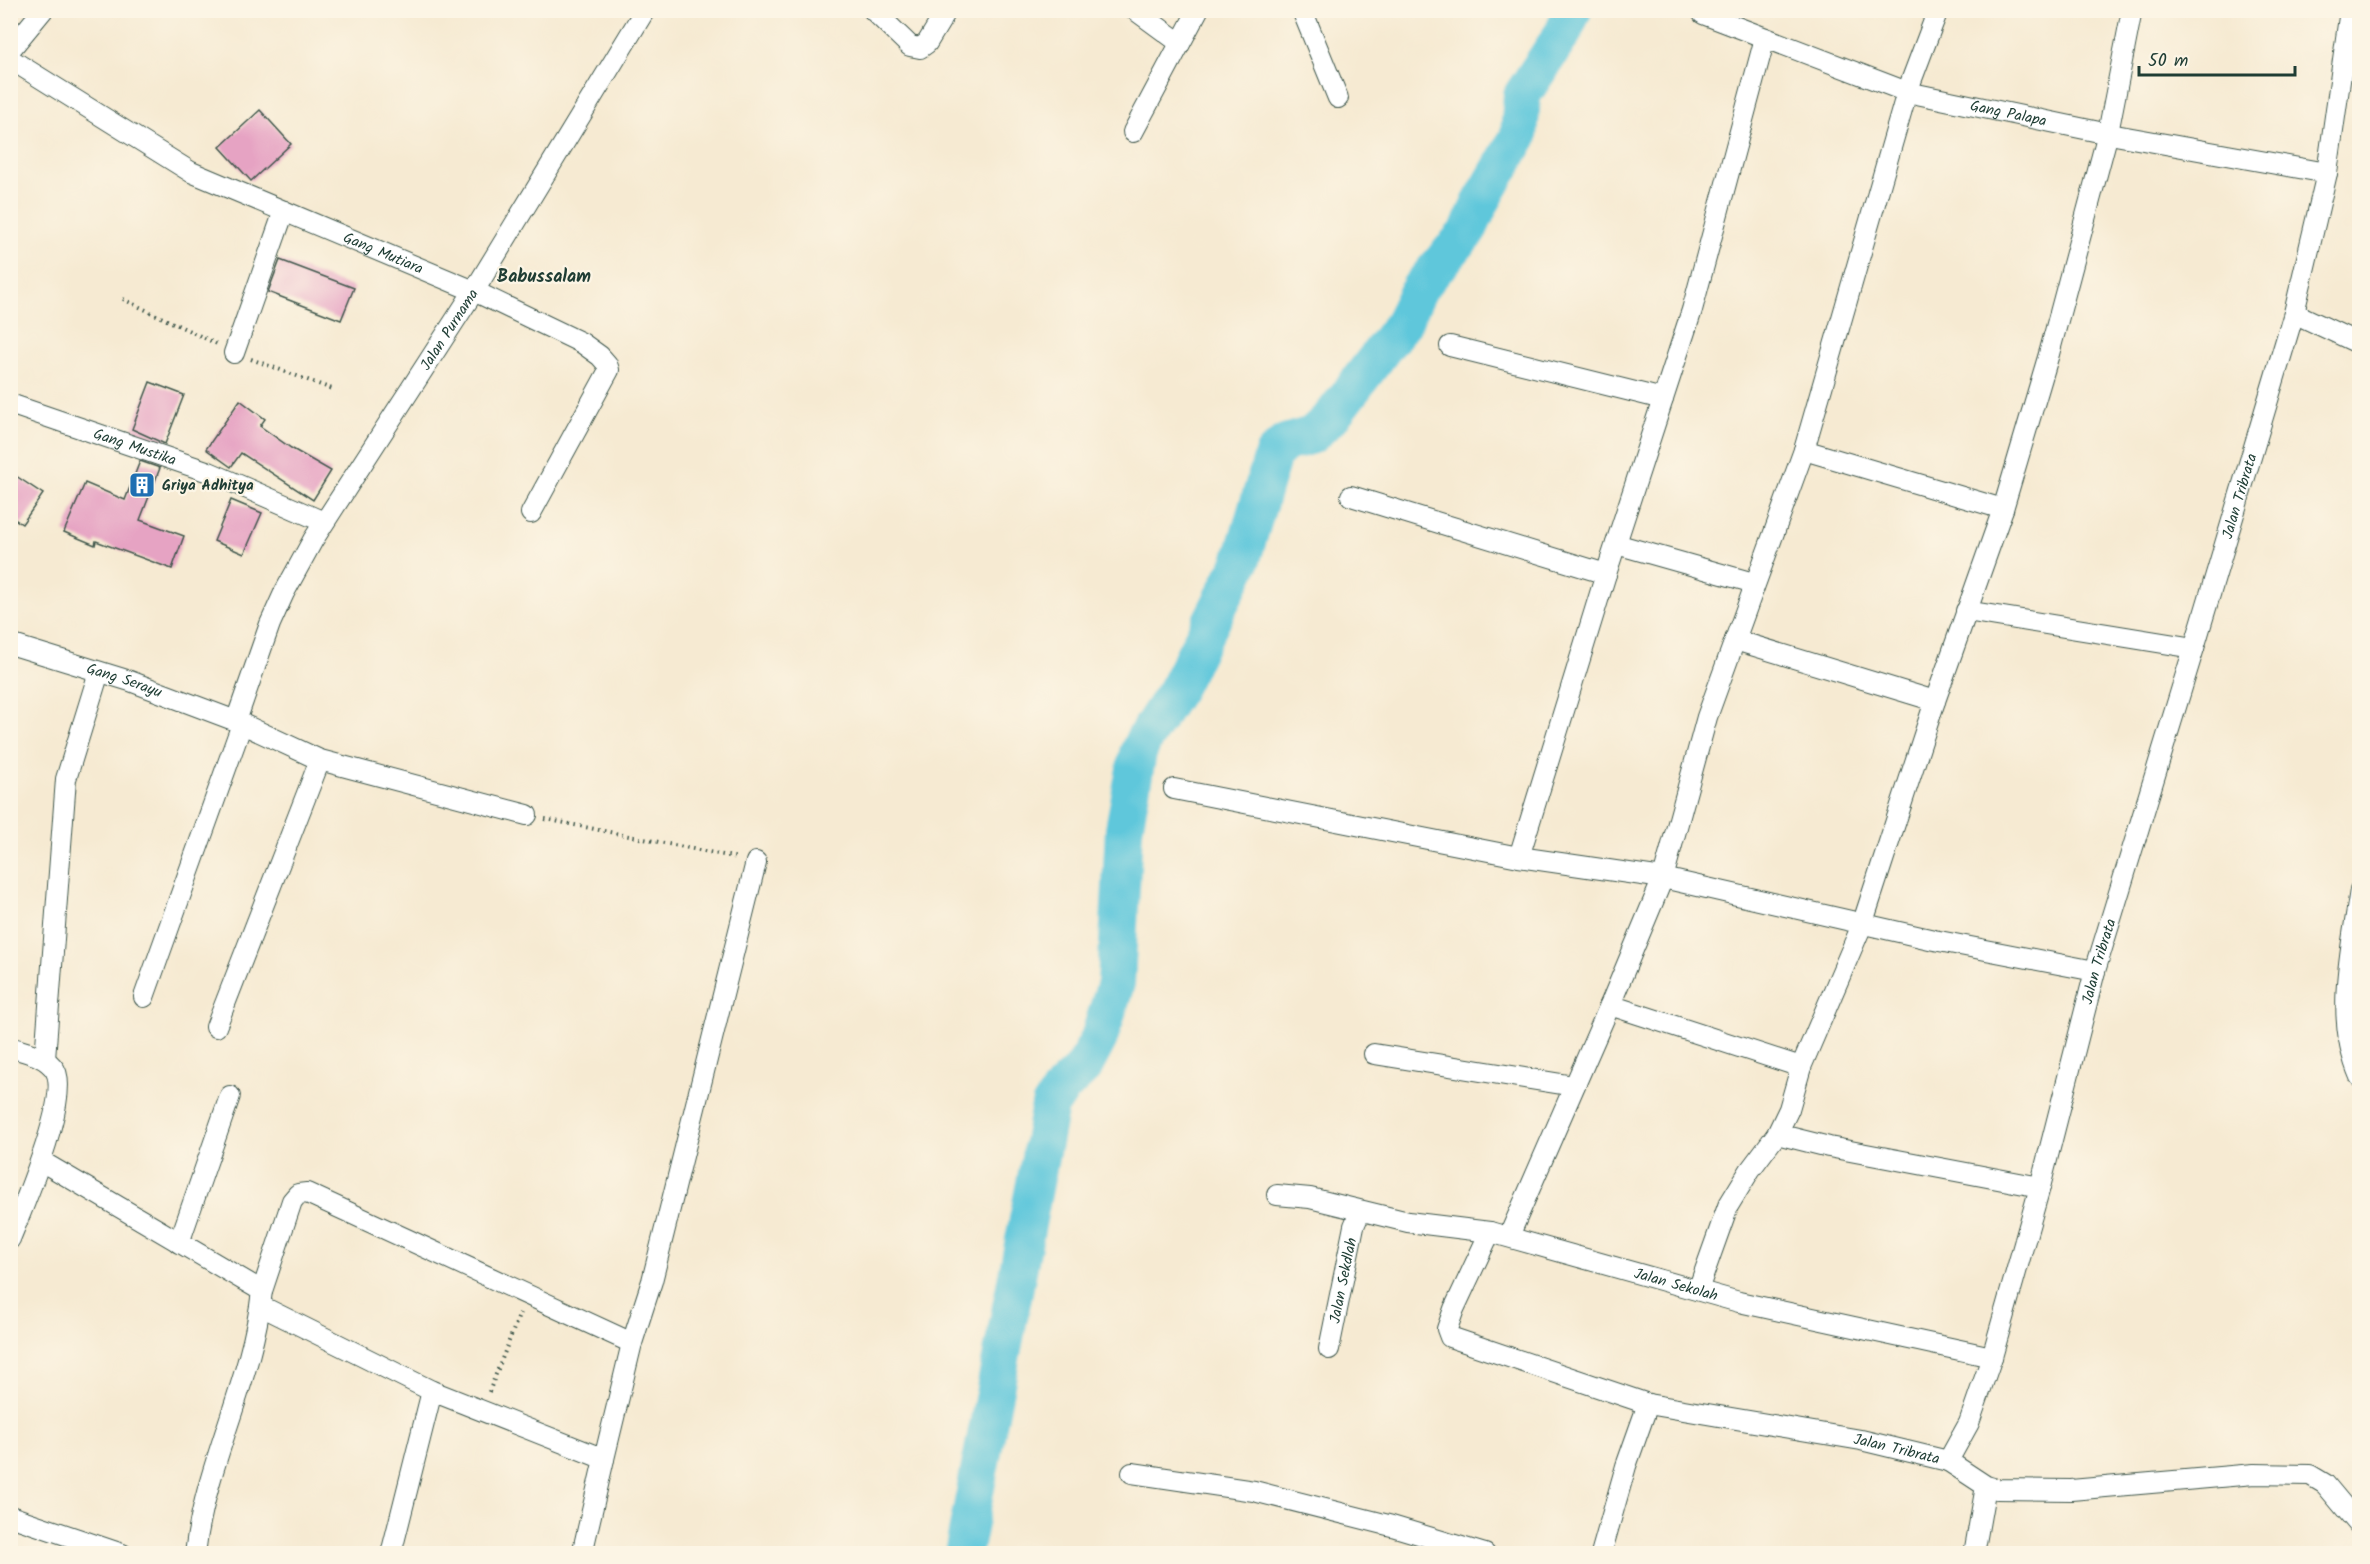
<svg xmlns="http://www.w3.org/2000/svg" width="2370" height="1564" viewBox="0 0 2370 1564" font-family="Kalam,sans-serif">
<rect width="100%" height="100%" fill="#fcf5e5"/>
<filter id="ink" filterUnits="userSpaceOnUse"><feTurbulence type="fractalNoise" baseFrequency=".0167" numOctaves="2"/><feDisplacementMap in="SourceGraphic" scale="12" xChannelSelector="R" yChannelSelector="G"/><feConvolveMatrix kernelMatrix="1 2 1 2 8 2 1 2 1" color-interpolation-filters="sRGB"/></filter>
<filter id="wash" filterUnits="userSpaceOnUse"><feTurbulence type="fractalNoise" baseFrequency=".008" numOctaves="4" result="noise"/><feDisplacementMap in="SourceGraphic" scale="24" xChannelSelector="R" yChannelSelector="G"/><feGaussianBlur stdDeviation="1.35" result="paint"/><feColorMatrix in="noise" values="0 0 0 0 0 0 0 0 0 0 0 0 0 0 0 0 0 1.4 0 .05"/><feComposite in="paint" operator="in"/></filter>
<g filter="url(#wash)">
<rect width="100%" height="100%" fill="#f6ead2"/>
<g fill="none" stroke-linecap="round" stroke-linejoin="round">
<!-- river -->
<path stroke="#5fc7db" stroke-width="38" d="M963 1554 1050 1106 1062 1088 1084 1067 1099 1038 1116 983 1124 829 1138 753 1144 739 1178 687 1241 562 1273 455 1285 443 1312 435 1332 416 1402 324 1420 287 1468 231 1480 204 1519 136 1522 95 1563 33 1573 10"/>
</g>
<g id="blocks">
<!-- building -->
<g fill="#e6a3c3">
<path d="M260 110 291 144 251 181 220 147Z"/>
<path d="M280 260 354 288 341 320 268 292Z"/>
<path d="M150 382 184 395 165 444 132 429Z"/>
<path d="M240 400 265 419 260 426 291 448 331 471 313 500 241 453 231 467 206 449Z"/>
<path d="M140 461 160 468 140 520 184 536 172 569 96 541 95 545 64 532 85 483 125 500Z"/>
<path d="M10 472 43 494 22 524 10 516Z"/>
<path d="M231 500 262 513 244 554 214 541Z"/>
</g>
</g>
</g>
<g filter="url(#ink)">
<use href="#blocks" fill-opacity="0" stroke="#3f574c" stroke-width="1.5"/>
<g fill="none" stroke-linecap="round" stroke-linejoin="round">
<defs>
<g id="street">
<path d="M873 10 910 46 920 48 927 43 947 10"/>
<path d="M1135 10 1180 43"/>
<path d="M1302 10 1338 98"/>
<path id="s1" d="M1703 14 1907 92 2104 133 2327 173"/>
<path d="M10 50 43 10"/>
<path id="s2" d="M10 59 191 172 474 291 582 343 600 356 607 364 609 370 531 513"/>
<path d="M1133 132 1198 10"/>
<path d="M2294 313 2360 344"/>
<path d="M1450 346 1663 399"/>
<path d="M234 353 284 211"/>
<path id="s3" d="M10 404 209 472 324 522"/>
<path d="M1804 450 2003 509"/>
<path d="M1351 496 1606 574"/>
<path d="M1616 544 1754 583"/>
<path d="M1966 611 2194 648"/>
<path d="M1735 640 1935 701"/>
<path id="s4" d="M10 644 130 681 236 721 320 760 527 815"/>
<path id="s5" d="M236 721 270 624 284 593 313 540 474 291 645 10"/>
<path d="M1174 789 1519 857 1663 878 1934 940 2095 971"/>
<path d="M1519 857 1606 574 1692 310 1765 38"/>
<path d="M2360 890C2351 952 2334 1017 2360 1077"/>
<path d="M144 997 242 724"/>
<path d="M1610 1005 1801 1067"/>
<path d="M216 1027 320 760"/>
<path d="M10 1047C27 1053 45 1055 55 1070 71 1096 22 1209 10 1239"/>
<path d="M1374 1054 1574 1086"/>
<path d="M45 1059 66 779 99 672"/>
<path d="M41 1161 262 1291C252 1382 205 1464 195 1554"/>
<path d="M2040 1187 1829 1147 1777 1134 1789 1109 1801 1067 1862 925 1935 701 2003 509 2049 354 2108 133 2132 10"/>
<path id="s6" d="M1277 1195 1310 1198 1408 1222 1490 1232 1739 1302 1992 1357"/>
<path d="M1490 1232 1454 1309 1447 1329 1450 1337 1648 1404"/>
<path d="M1509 1236 1610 1005 1663 878 1707 717 1804 450 1907 92 1938 10"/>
<path d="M179 1243 230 1096"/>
<path d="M1698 1290 1728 1206 1750 1170 1777 1134"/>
<path d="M262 1291 292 1201 298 1194 307 1193 632 1343"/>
<path d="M261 1306 432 1391 604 1459 582 1554"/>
<path id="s7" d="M1329 1349 1354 1226 1360 1212"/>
<path d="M604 1459 632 1343 652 1281 756 862"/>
<path d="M1948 1461 1986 1486 1997 1489 2071 1490 2254 1474 2310 1475 2325 1484 2360 1526"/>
<path d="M1132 1473 1254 1491 1392 1526 1485 1554"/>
<path d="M10 1516 122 1554"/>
<path d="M391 1554 432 1391"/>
<path id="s8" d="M1601 1554 1626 1466 1648 1404 1861 1440 1948 1461 1969 1423 1992 1357 2040 1187 2095 971 2194 648 2294 313 2327 173 2350 10"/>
<path d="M1974 1554 1986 1486"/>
</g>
</defs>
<!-- street casing -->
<use href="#street" stroke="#3f574c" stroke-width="22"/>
<!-- path -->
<g stroke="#3f574c" stroke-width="4" stroke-dasharray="1.5 4.5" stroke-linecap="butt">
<path d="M123 299 217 344"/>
<path d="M251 359 332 389"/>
<path d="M545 819 738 858"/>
<path d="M489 1392 520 1313"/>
</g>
<!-- street -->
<use href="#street" stroke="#fff" stroke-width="20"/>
</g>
</g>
<!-- icons -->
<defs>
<symbol id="building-square" viewBox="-11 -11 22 22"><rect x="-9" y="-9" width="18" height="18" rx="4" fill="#1f6fb2" stroke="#fcf5e5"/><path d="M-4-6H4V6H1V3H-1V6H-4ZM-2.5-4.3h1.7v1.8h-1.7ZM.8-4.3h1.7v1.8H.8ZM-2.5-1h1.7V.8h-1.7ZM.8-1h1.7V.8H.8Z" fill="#fff"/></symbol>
</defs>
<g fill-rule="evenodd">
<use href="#building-square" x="127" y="470" width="30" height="30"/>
</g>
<g text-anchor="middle" stroke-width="4.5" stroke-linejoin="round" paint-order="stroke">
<!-- street labels -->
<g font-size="15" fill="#1f3d34" stroke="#fcf5e5">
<text dy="5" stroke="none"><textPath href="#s1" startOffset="322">Gang Palapa</textPath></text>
<text dy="5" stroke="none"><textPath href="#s2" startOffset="422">Gang Mutiara</textPath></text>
<text dy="5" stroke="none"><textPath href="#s5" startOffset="448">Jalan Purnama</textPath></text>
<text dy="5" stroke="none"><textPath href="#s3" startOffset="132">Gang Mustika</textPath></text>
<text dy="5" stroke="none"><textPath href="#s8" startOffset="1472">Jalan Tribrata</textPath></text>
<text dy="5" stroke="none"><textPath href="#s4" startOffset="120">Gang Serayu</textPath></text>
<text dy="5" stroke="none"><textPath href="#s8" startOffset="986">Jalan Tribrata</textPath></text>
<text dy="5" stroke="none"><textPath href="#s7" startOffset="70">Jalan Sekdlah</textPath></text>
<text dy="5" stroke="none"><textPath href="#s6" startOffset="410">Jalan Sekolah</textPath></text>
<text dy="5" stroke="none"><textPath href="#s8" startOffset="410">Jalan Tribrata</textPath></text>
</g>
<!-- poi labels -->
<g font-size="15" font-weight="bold" fill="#1f3d34" stroke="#fcf5e5" text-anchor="start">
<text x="162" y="490">Griya Adhitya</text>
</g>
<!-- quarter labels -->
<g font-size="18" font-weight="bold" fill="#1f3d34" stroke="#fcf5e5">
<text x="544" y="282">Babussalam</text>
</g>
</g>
<!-- margin -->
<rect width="2370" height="1564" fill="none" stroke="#fcf5e5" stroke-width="36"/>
<!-- scale -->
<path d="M2139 66v9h156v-9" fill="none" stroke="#1f3d34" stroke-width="3"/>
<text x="2148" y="66" font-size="18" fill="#1f3d34" stroke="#fcf5e5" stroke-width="4.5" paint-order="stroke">50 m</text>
</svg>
